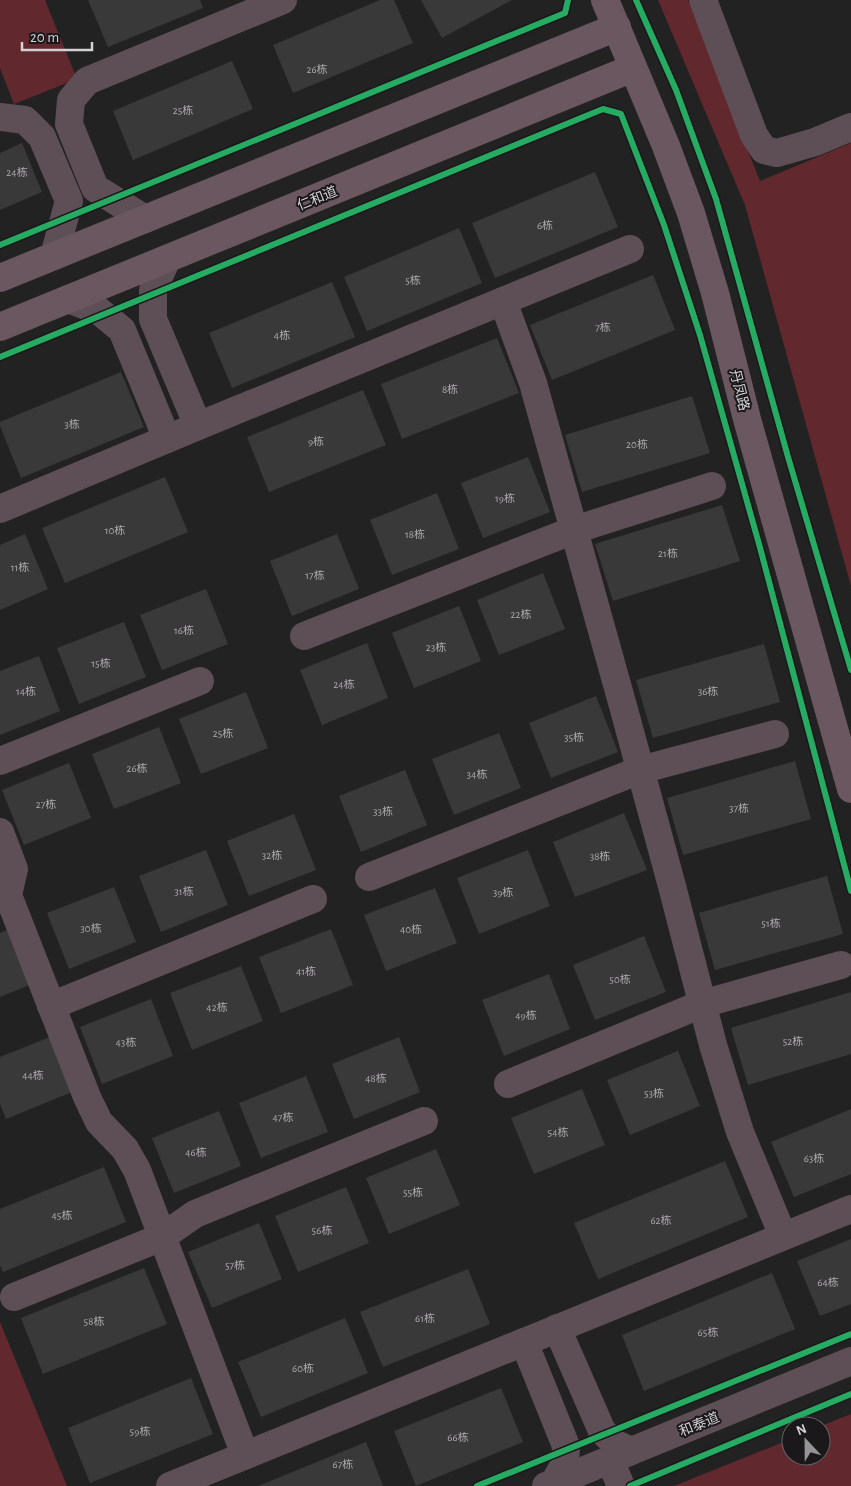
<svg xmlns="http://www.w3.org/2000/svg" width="851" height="1486" viewBox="0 0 851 1486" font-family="'Alegreya Sans','Noto Sans SC',sans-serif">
<rect width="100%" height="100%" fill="#232223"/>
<!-- green -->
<g fill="#61292d">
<path d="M0 0H45L77 79 14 104 0 68Z"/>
<path d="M658 0H688L760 181 851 143V586L745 205Z"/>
<path d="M0 1322 67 1486H0Z"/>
<path d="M851 1414V1486H674L791 1439V1456H821V1426Z"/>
</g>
<!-- building -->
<g fill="#3a393a">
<path d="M88 0H200L203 8 108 47Z"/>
<path d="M380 0H394L413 43 293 93 273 45Z"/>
<path d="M421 0H512L442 38Z"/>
<path d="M232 61 253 109 133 160 113 111Z"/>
<path d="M22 143 42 192 0 210V153Z"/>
<path d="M595 172 618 227 495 278 472 223Z"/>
<path d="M459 228 482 283 367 331 344 277Z"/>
<path d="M653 275 675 330 552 380 530 325Z"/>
<path d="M332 282 355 337 232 388 209 333Z"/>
<path d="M497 338 519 393 402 439 381 384Z"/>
<path d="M121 372 144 427 21 478 0 426V422Z"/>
<path d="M363 390 386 445 269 492 247 437Z"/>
<path d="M692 396 710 453 582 492 565 435Z"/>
<path d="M528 457 550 512 483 538 461 483Z"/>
<path d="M165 477 188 532 65 583 42 528Z"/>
<path d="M437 493 459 549 392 575 370 520Z"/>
<path d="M722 505 740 561 613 601 595 544Z"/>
<path d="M25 534 48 589 0 610V545Z"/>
<path d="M337 534 359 589 292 616 270 561Z"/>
<path d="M543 573 565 629 499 655 477 600Z"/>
<path d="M206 589 228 644 162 670 140 615Z"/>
<path d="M459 606 481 661 414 688 392 633Z"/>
<path d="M124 622 146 677 79 704 57 648Z"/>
<path d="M367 643 388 698 322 725 300 670Z"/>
<path d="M764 644 780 702 653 738 636 680Z"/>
<path d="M39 656 60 711 0 735V671Z"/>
<path d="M246 692 268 748 201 774 179 719Z"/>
<path d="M596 696 618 752 551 778 529 723Z"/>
<path d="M159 727 181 783 114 809 92 754Z"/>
<path d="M499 733 521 788 454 815 432 759Z"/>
<path d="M795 761 811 819 683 855 667 798Z"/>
<path d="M69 763 91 818 24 845 2 790Z"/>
<path d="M405 770 427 825 361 852 339 796Z"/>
<path d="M624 813 647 870 575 897 553 842Z"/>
<path d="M294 814 316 870 249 896 227 841Z"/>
<path d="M206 850 228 905 161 932 139 876Z"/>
<path d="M528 850 550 906 479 934 457 878Z"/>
<path d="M827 876 843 934 715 970 699 913Z"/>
<path d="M114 887 136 942 69 969 47 913Z"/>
<path d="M435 888 457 943 386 971 364 915Z"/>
<path d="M10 929 32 984 0 997V933Z"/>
<path d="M331 929 353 985 281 1013 259 957Z"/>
<path d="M644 936 666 992 595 1020 573 965Z"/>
<path d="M241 966 263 1021 192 1050 170 993Z"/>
<path d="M549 974 570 1029 504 1056 482 1000Z"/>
<path d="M851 992V1054L748 1085 731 1028Z"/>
<path d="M151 999 173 1056 102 1084 80 1027Z"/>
<path d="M50 1037 72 1092 6 1119 0 1104V1057Z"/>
<path d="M399 1037 420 1092 354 1119 332 1064Z"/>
<path d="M678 1051 700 1106 630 1135 607 1080Z"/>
<path d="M306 1076 328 1132 261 1158 239 1103Z"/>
<path d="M582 1089 605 1145 534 1174 511 1118Z"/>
<path d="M851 1109V1174L794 1197 771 1142Z"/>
<path d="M219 1111 241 1166 174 1193 152 1138Z"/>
<path d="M436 1149 460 1205 389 1234 366 1178Z"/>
<path d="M725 1161 748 1217 598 1279 574 1223Z"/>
<path d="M104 1167 126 1222 3 1272 0 1265V1209Z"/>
<path d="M346 1187 369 1243 298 1272 275 1216Z"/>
<path d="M259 1223 282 1279 212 1308 188 1252Z"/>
<path d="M851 1239V1304L820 1316 797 1261Z"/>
<path d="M144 1268 167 1324 43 1374 21 1318Z"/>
<path d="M468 1269 490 1324 383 1367 360 1312Z"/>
<path d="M772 1273 795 1329 644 1391 622 1335Z"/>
<path d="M345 1318 368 1373 261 1417 238 1362Z"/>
<path d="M191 1378 213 1434 90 1483 68 1428Z"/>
<path d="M501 1388 523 1442 416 1486 394 1431Z"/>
<path d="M366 1442 383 1486H258Z"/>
</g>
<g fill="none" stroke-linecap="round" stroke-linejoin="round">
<!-- minor -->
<g stroke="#5d4f55" stroke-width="28">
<path d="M703 0 754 135 764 150 777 153 815 142 851 127"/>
<path d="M0 117 25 120 42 137 69 201 54 256"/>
<path d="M145 219 95 188 69 124 71 100 87 81 283 0"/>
<path d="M167 259 153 290V319L198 426"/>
<path d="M68 299 99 311 122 330 167 439"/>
<path d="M503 301 533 383 623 706 672 886 713 1045 740 1132 783 1236"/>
<path d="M0 509 198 426 630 249"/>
<path d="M304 636 574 530 712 486"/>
<path d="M0 761 200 681"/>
<path d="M0 832 14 869 8 895 87 1097 99 1122 125 1149 137 1170 245 1455"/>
<path d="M369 877 640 770 775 734"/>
<path d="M51 1006 313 899"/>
<path d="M508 1084 702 1004 841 965"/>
<path d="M14 1297 162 1237 195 1214 424 1121"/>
<path d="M557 1328 602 1431 616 1444 631 1451"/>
<path d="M524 1342 566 1446 565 1463 554 1483"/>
<path d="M610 1460 621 1486"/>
<path d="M170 1486 851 1209"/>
<path d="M546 1486 851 1361"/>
</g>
<!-- major -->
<g stroke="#6a575f" stroke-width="28">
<path d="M605 0 666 146 691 213 715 293 747 419 851 789"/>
<path d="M0 278 617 27"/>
<path d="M0 327 633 68"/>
</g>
<defs>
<g id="cycleway">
<path d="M636 0 676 90 716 199 788 457 851 670"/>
<path d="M0 245 565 13 568 0"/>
<path d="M0 357 603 109 621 114 664 225 700 335 759 544 851 891"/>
<path d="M477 1486 851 1334"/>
<path d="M630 1486 851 1394"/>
</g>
</defs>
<!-- cycleway casing -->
<use href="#cycleway" stroke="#1a181a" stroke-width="9"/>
<!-- cycleway -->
<use href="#cycleway" stroke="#26ab63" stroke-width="6"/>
</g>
<g text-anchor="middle" stroke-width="4" stroke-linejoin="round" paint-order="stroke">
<!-- number labels -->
<g font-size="11" fill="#adabad">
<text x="317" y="73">26栋</text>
<text x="183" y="114">25栋</text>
<text x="17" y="176">24栋</text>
<text x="545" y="229">6栋</text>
<text x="413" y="284">5栋</text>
<text x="603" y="331">7栋</text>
<text x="282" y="339">4栋</text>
<text x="450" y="393">8栋</text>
<text x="72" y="428">3栋</text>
<text x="316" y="445">9栋</text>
<text x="637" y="448">20栋</text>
<text x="505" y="502">19栋</text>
<text x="115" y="534">10栋</text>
<text x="415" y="538">18栋</text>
<text x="668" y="557">21栋</text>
<text x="20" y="571">11栋</text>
<text x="315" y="579">17栋</text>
<text x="521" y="618">22栋</text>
<text x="184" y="634">16栋</text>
<text x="436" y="651">23栋</text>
<text x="101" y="667">15栋</text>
<text x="344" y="688">24栋</text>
<text x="26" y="695">14栋</text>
<text x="708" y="695">36栋</text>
<text x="223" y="737">25栋</text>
<text x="574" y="741">35栋</text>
<text x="137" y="772">26栋</text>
<text x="477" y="778">34栋</text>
<text x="46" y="808">27栋</text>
<text x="739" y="812">37栋</text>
<text x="383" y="815">33栋</text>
<text x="272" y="859">32栋</text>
<text x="600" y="860">38栋</text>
<text x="184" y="895">31栋</text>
<text x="503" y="896">39栋</text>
<text x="771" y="927">51栋</text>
<text x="91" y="932">30栋</text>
<text x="411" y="933">40栋</text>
<text x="306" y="975">41栋</text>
<text x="620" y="983">50栋</text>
<text x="217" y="1011">42栋</text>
<text x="526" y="1019">49栋</text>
<text x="793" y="1045">52栋</text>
<text x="126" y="1046">43栋</text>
<text x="33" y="1079">44栋</text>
<text x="376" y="1082">48栋</text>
<text x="654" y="1097">53栋</text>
<text x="283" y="1121">47栋</text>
<text x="558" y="1136">54栋</text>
<text x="196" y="1156">46栋</text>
<text x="814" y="1162">63栋</text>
<text x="413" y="1196">55栋</text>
<text x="62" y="1219">45栋</text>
<text x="661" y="1224">62栋</text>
<text x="322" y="1234">56栋</text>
<text x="235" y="1269">57栋</text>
<text x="828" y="1286">64栋</text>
<text x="425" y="1322">61栋</text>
<text x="94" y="1325">58栋</text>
<text x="708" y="1336">65栋</text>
<text x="303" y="1372">60栋</text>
<text x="140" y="1435">59栋</text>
<text x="458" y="1441">66栋</text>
<text x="343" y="1468">67栋</text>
</g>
<!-- street labels -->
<g font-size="14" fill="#d3d1d3" stroke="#1a181a">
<text transform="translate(317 198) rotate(-22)" y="5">仁和道</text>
<text transform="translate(740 390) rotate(76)" y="5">丹凤路</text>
<text transform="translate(699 1424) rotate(-22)" y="5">和泰道</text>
</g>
</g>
<!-- north arrow -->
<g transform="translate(806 1441) rotate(338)"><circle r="24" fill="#1a181a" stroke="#646264"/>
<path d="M0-4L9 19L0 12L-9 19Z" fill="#959495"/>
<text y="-8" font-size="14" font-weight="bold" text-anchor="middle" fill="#d3d1d3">N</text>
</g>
<!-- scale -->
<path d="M22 42v8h70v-8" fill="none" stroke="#d3d1d3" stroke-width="2.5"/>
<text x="30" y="42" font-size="15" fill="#d3d1d3" stroke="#1a181a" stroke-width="4" paint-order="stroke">20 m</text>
</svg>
